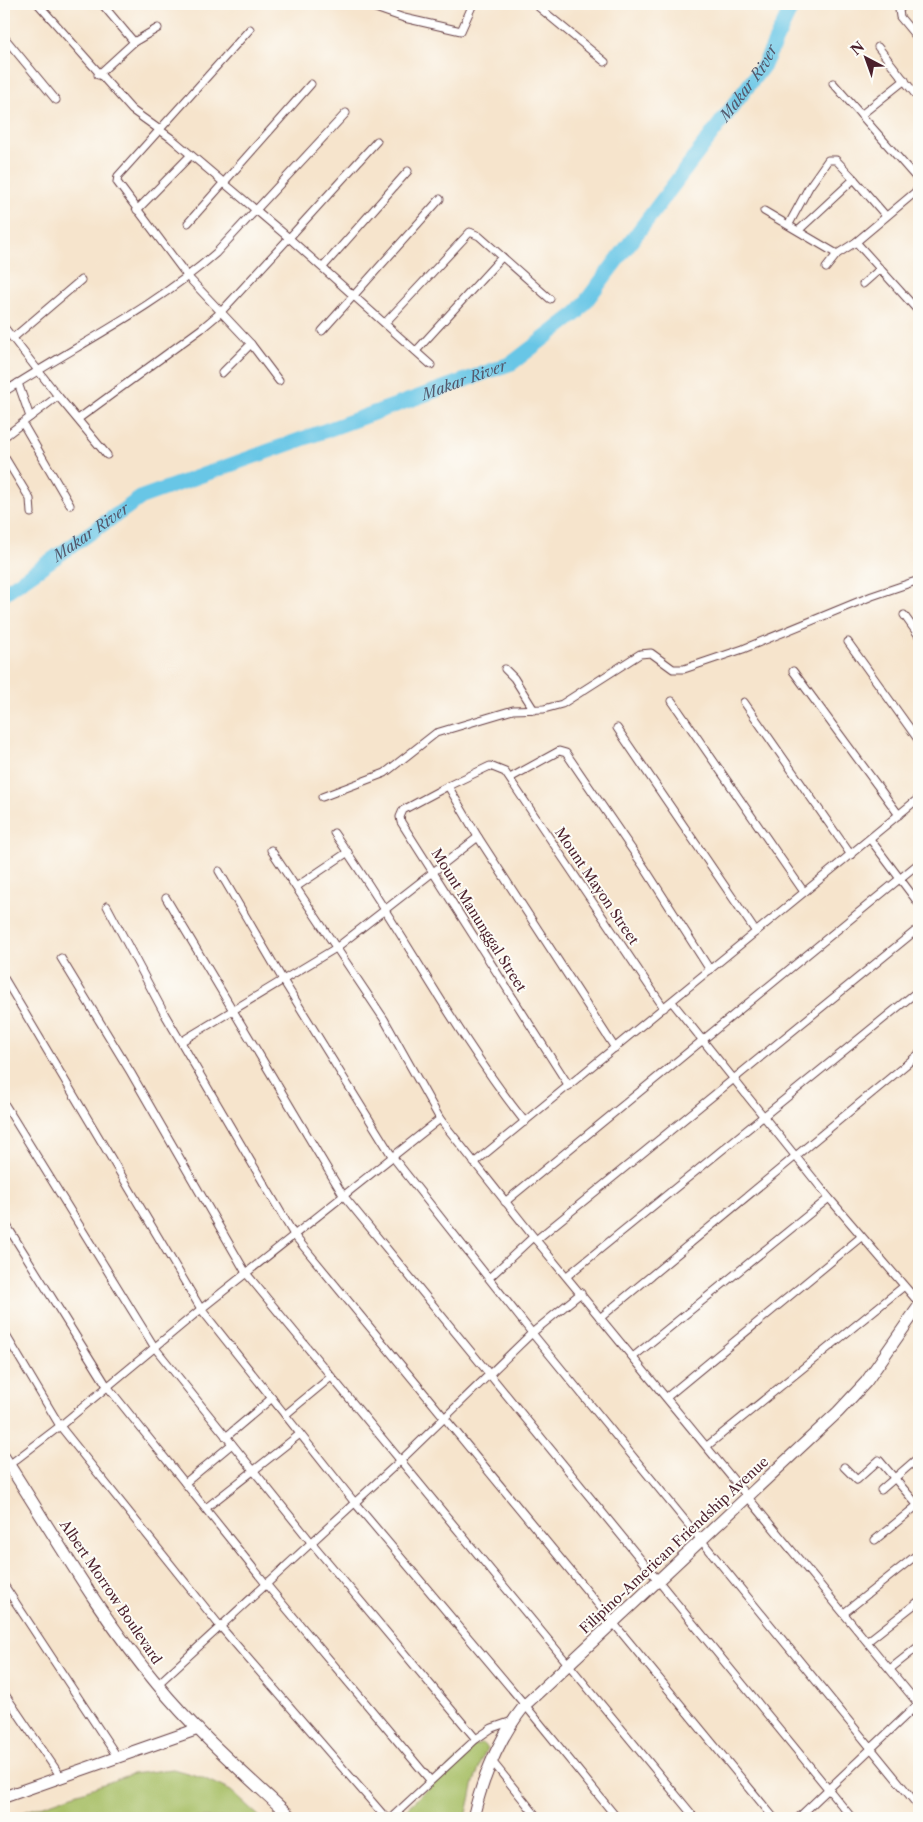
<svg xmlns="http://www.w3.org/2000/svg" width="923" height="1822" viewBox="0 0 923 1822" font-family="'Libre Caslon Text',serif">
<rect width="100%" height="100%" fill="#fdfcf7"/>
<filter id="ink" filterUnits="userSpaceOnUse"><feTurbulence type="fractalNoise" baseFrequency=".02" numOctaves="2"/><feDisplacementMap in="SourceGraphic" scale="10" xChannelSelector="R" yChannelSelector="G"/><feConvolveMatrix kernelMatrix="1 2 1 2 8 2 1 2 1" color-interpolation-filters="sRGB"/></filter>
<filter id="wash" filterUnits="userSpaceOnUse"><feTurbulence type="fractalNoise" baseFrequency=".0096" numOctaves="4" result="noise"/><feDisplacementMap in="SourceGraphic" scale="20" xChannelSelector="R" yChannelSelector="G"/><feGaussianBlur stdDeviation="1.12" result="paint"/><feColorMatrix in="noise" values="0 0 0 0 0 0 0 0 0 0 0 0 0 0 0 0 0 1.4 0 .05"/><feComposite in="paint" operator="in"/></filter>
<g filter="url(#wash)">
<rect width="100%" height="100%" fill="#f6e4cc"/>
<!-- green -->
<g fill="#a6be64" stroke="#786e48">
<path d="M483 1743 487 1747 474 1782 466 1818H397L469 1748Z"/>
<path d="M173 1769 201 1777 231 1791 261 1818H7L132 1774Z"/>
</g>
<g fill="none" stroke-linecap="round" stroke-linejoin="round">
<!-- river -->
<path stroke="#68c6e6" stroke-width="15" id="s1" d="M4 593 142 497 512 363 577 313 764 65 793 4"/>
</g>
</g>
<g filter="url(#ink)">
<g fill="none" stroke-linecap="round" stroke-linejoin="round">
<defs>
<g id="street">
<path d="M38 4 132 110 171 138 289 238 377 141"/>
<path d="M364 4 404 18 461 31 473 4"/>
<path d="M535 4 605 62"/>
<path d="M905 4 899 10 900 17 919 40"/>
<path d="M250 29 118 176 117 182 188 277 251 344 279 381"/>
<path d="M4 37 56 100"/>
<path d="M134 42 158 28"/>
<path d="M878 47 919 99"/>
<path d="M98 75 134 42 102 4"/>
<path d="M833 83 919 181"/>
<path d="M861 115 905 80"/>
<path d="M137 210 190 156"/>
<path d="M764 211 837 254"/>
<path d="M188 223 311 84"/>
<path d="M789 224 809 187 828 160H836L854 179"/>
<path d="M799 230 854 179 886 216"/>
<path d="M856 242 919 312"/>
<path d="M323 267 408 171"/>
<path d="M826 268 837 254 856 242 919 189"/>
<path d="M863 284 880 269"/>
<path d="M385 323 470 232 479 236 550 299"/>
<path d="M4 327 58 396 4 437"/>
<path d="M322 331 440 199"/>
<path d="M13 338 81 280"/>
<path d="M416 351 502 257"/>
<path d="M222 373 251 344"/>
<path d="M18 383 30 417"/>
<path d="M4 392C75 346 152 309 216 253L346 113"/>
<path d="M58 396 107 455"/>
<path d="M78 419 201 329 220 313 289 238 431 365"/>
<path d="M23 424 70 505"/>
<path d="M4 456 30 499 31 513"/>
<path d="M904 615 919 636"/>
<path d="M848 642 919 741"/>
<path d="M505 669 514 678 534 710"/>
<path d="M793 671 899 815"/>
<path d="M672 701 804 892"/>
<path d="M744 702 851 855"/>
<path d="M617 728 756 932"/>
<path d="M510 778 559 751 566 753 644 867 710 970"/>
<path d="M448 786 403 810 400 817 401 822 569 1086"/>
<path d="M322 797 385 773 436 733 513 710 544 709 562 704 640 654 651 653 673 669H684L743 649 872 596 919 580"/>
<path d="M334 833C401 927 453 1031 525 1122"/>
<path d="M870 839 919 904"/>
<path d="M271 850 384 1019 440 1119 536 1240 919 1705"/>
<path d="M219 871 283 980 392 1156 532 1333 919 1807"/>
<path d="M296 887 348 852"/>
<path d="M166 898 343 1195 852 1818"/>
<path d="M107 906 164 1013 294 1235 774 1818"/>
<path d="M61 958 131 1073 246 1273 695 1818"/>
<path d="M4 978 201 1309 355 1503 525 1705 617 1818"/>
<path d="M672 1002 829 1198 919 1303"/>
<path d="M182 1041 336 948 478 837"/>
<path d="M615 1048 478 837 448 786 490 766 505 772 664 1008"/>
<path d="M4 1103 155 1348 311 1542 476 1739"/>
<path d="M474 1163 919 798"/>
<path d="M505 1202 919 863"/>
<path d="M4 1221 107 1386 266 1584 430 1780"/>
<path d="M536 1240 919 928"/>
<path d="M567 1276 919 990"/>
<path d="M489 1278 533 1237"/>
<path d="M600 1318 919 1054"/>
<path d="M4 1332 60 1426 220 1626 386 1818"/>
<path d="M633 1357 829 1198"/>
<path d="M667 1397 861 1237"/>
<path d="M285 1415 331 1377"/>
<path d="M226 1437 272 1398"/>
<path d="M707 1446 903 1287"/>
<path d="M9 1465 60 1426 201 1309 440 1119"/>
<path d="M844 1467 857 1480 879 1460 919 1507"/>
<path d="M185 1483 232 1444"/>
<path d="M881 1490 919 1457"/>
<path d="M206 1508 300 1434"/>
<path d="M875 1540 919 1504"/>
<path d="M4 1585 118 1758"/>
<path d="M844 1613 919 1553"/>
<path d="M868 1641 919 1601"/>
<path d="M890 1669 919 1646"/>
<path d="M157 1685 400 1461 532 1333 581 1293"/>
<path d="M4 1693 61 1777"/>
<path d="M491 1760 538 1818"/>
<path d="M391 1818 476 1739 492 1728 512 1721"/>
<path d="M798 1818 919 1703"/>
</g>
<g id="primary">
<path d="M4 1457C53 1533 99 1615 157 1684 197 1733 246 1775 292 1818"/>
<path d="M4 1797 198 1729"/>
<path d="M473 1818C483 1776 498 1739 525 1705L838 1412 866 1382 919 1306"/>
</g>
</defs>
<!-- street casing -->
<use href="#street" stroke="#643d43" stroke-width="9"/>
<!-- primary casing -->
<use href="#primary" stroke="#643d43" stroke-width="13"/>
<!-- street -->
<use href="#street" stroke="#fff" stroke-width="7"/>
<!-- primary -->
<use href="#primary" stroke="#fff" stroke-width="11"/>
</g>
</g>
<g text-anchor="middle" stroke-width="4" stroke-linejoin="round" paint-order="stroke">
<!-- street labels -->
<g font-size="14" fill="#4a1f2b" stroke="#fdfcf7">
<text transform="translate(597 886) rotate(56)" y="5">Mount Mayon Street</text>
<text transform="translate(479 920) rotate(58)" y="5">Mount Manunggal Street</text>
<text transform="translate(674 1545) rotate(-43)" y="5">Filipino-American Friendship Avenue</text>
<text transform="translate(111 1592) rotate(56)" y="5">Albert Morrow Boulevard</text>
</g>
<!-- water labels -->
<g font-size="15" font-style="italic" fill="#54596c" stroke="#fdfcf7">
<text dy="5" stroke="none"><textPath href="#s1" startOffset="931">Makar River</textPath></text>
<text dy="5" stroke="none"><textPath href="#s1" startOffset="511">Makar River</textPath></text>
<text dy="5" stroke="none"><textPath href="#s1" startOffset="106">Makar River</textPath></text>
</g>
</g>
<!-- margin -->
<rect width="923" height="1822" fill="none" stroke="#fdfcf7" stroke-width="20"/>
<!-- north arrow -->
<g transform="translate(866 58) rotate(319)" stroke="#fdfcf7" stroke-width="4" paint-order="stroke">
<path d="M0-4L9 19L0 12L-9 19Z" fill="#4a1f2b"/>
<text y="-8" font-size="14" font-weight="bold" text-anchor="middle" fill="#4a1f2b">N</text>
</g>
</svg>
